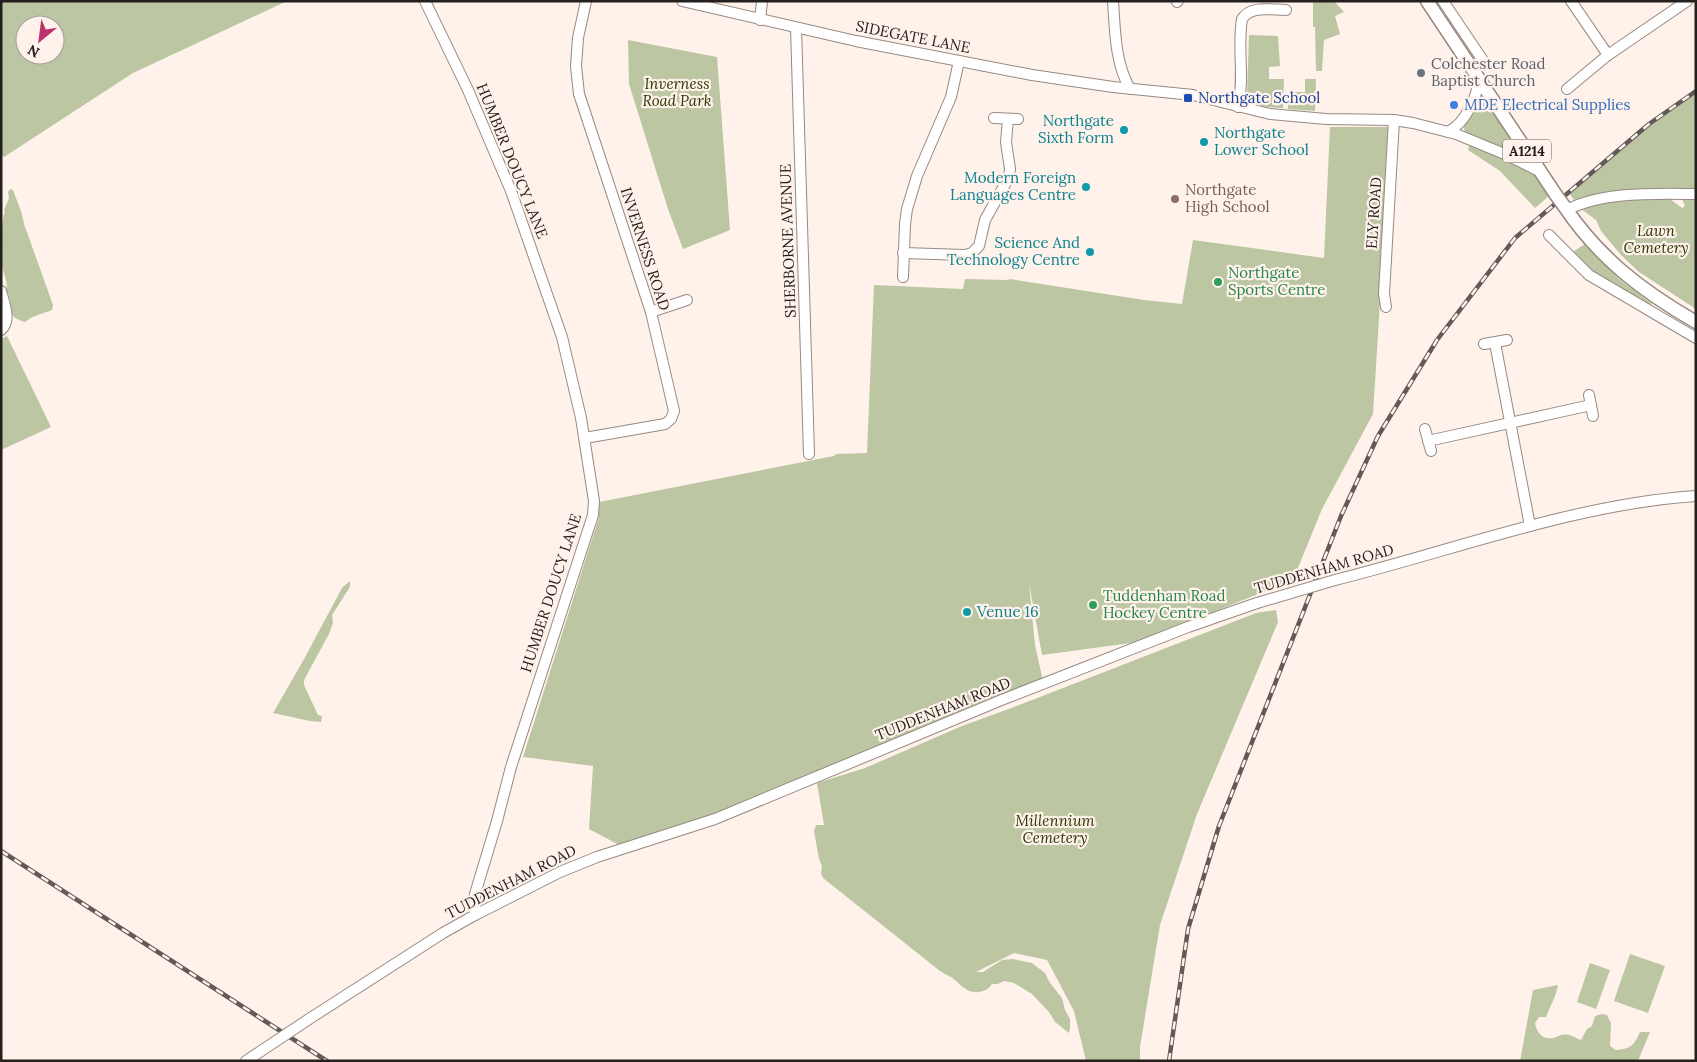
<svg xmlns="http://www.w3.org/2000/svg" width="1697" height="1062" viewBox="0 0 1697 1062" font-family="Lora,serif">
<rect width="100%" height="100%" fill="#fef2eb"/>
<!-- green -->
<g fill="#bdc6a3" fill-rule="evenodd">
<path d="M1 1H287L133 73 4 157 1 154ZM25 25H55V55H25Z"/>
<path d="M1313 1H1334L1344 12 1335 16 1340 34 1324 40 1322 71H1316L1315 27H1313Z"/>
<path d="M1249 35 1278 36 1280 66 1269 67V79H1284L1283 108C1271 107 1251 108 1247 95Z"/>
<path d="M628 40 717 57 730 230 683 249 668 209 629 84Z"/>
<path d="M1305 79H1316L1315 111 1288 109V92H1305Z"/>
<path d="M1696 91V189L1617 192 1574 200 1569 193C1610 156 1650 123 1696 91Z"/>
<path d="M1480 103H1485L1489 105 1518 149 1514 151 1465 133C1461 122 1471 110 1480 103Z"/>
<path d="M1330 127H1391L1373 414 1322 509 1293 580 1138 642 1042 655 1029 583 1035 645 1043 681 710 816 621 846 589 829 593 766 523 757 599 517V502L834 456 836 454 867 453 874 285 963 289 965 279 1008 280 1010 279 1144 300 1182 304 1193 240 1324 258Z"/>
<path d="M1469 145C1488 151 1523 163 1536 176 1542 182 1545 189 1550 195L1535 208 1500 171 1468 150Z"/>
<path d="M10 189 13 190 22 214 24 224 53 305 52 310C42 314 33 315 25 322 1 315 16 305 6 291 9 281 2 273 2 263 3 251 0 223 5 212L4 210 9 198 8 192Z"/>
<path d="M1684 197H1696V309L1639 272 1621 255 1601 231 1596 220 1580 208 1615 200 1659 198 1670 199 1682 208 1685 206 1682 199Z"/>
<path d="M1585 244 1619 279 1651 303 1652 307C1623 291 1595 276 1571 253Z"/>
<path d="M7 336 51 427 1 450V339Z"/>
<path d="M350 581V587L332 615 333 623 329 634 304 680V685L318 715 322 716 321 722 310 721 273 713 303 661 342 588Z"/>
<path d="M1276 610 1278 622 1197 814 1160 925 1140 1047V1061H1086L1074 1011 1047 960 1014 953 976 972H983L1002 960 1013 959 1032 963 1045 973 1050 983 1062 998 1065 1010 1070 1019V1028L1069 1033 1055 1022 1049 1012 1032 994 1014 983 1004 981 998 984H992C989 989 985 991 979 992 966 994 960 983 951 977 947 975 943 973 940 971L823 878 821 873 822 866 819 859 814 831 816 825H824L817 783 865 768 962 726 1014 707 1233 622 1256 613Z"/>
<path d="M1630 954 1665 966 1648 1013 1614 1001Z"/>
<path d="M1590 963 1610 970 1596 1009 1577 1002Z"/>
<path d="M1558 985C1556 997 1550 1006 1546 1017H1539L1535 1023C1537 1033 1542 1040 1554 1038 1557 1037 1559 1035 1562 1035 1569 1033 1575 1038 1581 1040L1587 1029 1592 1026 1595 1016 1602 1014 1607 1015 1611 1023 1610 1046 1616 1050C1631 1049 1634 1045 1640 1032H1650L1638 1061H1520L1533 990Z"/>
</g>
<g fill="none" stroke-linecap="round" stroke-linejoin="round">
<defs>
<g id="minor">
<path d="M425 1 468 90 511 191 562 337 581 418 594 501 593 515 511 767 497 821 475 894V915"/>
<path d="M682 1 856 41 1032 75 1113 87 1193 95 1270 114 1326 119 1394 120 1413 123 1456 134 1507 155 1539 171"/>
<path d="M1113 1C1115 30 1115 63 1130 89"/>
<path d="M1443 1 1484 62 1473 69"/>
<path d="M1571 1 1608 55"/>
<path d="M1177 2 1178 1"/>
<path d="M760 20 762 1"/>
<path d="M796 28 809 454"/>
<path d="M1567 89 1608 55 1687 1"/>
<path d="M1238 107C1245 77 1237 48 1242 19 1251 5 1271 10 1286 10"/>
<path d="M994 118 1018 119"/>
<path d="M1448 132C1465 123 1479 96 1478 77"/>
<path d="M1567 210C1603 191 1656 194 1696 194"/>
<path d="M1549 235 1589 275 1696 338"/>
<path d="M903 253 965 255 972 253 979 246 985 220 1009 177 1010 169 1006 142 1008 119"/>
<path d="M903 277 905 224 907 209 917 176 951 97 959 61"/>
<path d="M1 291C4 303 12 321 1 330"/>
<path d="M1386 307 1384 294 1394 120"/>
<path d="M651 312 687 300"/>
<path d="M1495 343 1530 526"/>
<path d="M1484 344 1507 340"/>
<path d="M1589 395 1593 416"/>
<path d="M1425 429 1431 451"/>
<path d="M585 438 665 424 671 419 674 411 651 312 579 94 576 66 578 38 586 1"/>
<path d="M1428 441 1591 405"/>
<path d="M1335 580C1452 551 1575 504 1696 496"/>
<path d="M309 1019 443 933 475 915 560 872 597 857 715 819 1004 699 1188 627 1257 603"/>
<path d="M246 1061 261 1051"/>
</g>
<g id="major">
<path d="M1427 1 1556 195"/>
<path d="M1564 206C1599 258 1642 291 1696 322"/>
</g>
</defs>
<!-- minor casing -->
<use href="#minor" stroke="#978981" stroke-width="12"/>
<!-- major casing -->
<use href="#major" stroke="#978981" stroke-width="15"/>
<!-- minor -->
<use href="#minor" stroke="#fff" stroke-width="10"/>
<!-- major -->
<use href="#major" stroke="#fff" stroke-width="12"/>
<defs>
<g id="rail">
<path d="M1 851 327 1061"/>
<path d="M1169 1061 1188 929 1219 826 1341 516 1378 436 1437 340 1515 238 1649 124 1696 91"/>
</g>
</defs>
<!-- rail casing -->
<use href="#rail" stroke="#615a56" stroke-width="4.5"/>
<!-- rail -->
<use href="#rail" stroke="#fef2eb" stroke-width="2.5" stroke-dasharray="8" stroke-linecap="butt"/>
<defs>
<g id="minor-bridge">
<path d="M1257 603 1335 580"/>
<path d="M261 1051 309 1019"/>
</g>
<path id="major-bridge" d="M1556 195 1564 206"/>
</defs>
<!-- minor-bridge casing -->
<use href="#minor-bridge" stroke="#978981" stroke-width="12" stroke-linecap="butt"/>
<!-- major-bridge casing -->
<use href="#major-bridge" stroke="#978981" stroke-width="15" stroke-linecap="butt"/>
<!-- minor-bridge -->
<use href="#minor-bridge" stroke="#fff" stroke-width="10"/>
<!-- major-bridge -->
<use href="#major-bridge" stroke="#fff" stroke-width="12"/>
</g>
<!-- markers -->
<circle fill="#6b7280" stroke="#fef2eb" stroke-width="2" cx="1421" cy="73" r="5"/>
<rect fill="#1a4fb4" stroke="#fef2eb" stroke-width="2" x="1183" y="93" width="10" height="10" rx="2.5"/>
<circle fill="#3f7fe0" stroke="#fef2eb" stroke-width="2" cx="1454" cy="105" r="5"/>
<g fill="#0f9aa8" stroke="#fef2eb" stroke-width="2">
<circle cx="1124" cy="130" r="5"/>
<circle cx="1204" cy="142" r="5"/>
<circle cx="1086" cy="187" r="5"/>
<circle cx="1090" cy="252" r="5"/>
<circle cx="967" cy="612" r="5"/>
</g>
<circle fill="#8d6e63" stroke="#fef2eb" stroke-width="2" cx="1175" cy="199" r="5"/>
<g fill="#2e9e5b" stroke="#fef2eb" stroke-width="2">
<circle cx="1218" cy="282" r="5"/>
<circle cx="1093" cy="605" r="5"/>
</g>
<g text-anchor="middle" stroke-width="4.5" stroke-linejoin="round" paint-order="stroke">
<!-- shield labels -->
<rect fill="#fef2eb" stroke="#665f5b" stroke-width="1" x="1503" y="139.5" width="48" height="23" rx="4"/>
<g font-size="14" font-weight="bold" fill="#25201d">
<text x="1527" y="156">A1214</text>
</g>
<!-- street labels -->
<g font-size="15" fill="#25201d" stroke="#fef2eb">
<text transform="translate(913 37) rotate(11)" y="5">SIDEGATE LANE</text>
<text transform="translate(512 161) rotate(68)" y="5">HUMBER DOUCY LANE</text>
<text transform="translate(1374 213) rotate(-86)" y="5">ELY ROAD</text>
<text transform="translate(788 241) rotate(-92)" y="5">SHERBORNE AVENUE</text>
<text transform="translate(645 249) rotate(72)" y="5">INVERNESS ROAD</text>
<text transform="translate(1324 569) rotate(-16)" y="5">TUDDENHAM ROAD</text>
<text transform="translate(551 593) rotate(-72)" y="5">HUMBER DOUCY LANE</text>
<text transform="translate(943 709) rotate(-22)" y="5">TUDDENHAM ROAD</text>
<text transform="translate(511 882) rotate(-27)" y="5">TUDDENHAM ROAD</text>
</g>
<!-- worship labels -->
<g font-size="15" fill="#5b616d" stroke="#fef2eb" text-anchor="start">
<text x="1431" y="69">Colchester Road<tspan x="1431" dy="17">Baptist Church</tspan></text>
</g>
<!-- park labels -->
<g font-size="15" font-style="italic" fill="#2e3700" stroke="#fef2eb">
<text x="677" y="89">Inverness<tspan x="677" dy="17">Road Park</tspan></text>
<text x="1656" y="236">Lawn<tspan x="1656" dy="17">Cemetery</tspan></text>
<text x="1055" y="826">Millennium<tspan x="1055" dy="17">Cemetery</tspan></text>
</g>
<!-- transit labels -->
<g font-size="15" fill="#164399" stroke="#fef2eb" text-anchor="start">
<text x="1198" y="103">Northgate School</text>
</g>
<!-- shop labels -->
<g font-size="15" fill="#366cbe" stroke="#fef2eb" text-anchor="start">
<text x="1464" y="110">MDE Electrical Supplies</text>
</g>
<!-- culture labels -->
<g font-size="15" fill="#0d838f" stroke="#fef2eb" text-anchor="end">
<text x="1114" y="126">Northgate<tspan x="1114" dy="17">Sixth Form</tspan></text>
<text x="1214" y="138" text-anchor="start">Northgate<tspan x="1214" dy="17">Lower School</tspan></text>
<text x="1076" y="183">Modern Foreign<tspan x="1076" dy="17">Languages Centre</tspan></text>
<text x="1080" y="248">Science And<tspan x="1080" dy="17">Technology Centre</tspan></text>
<text x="977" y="617" text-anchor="start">Venue 16</text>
</g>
<!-- education labels -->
<g font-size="15" fill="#785e54" stroke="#fef2eb" text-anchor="start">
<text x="1185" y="195">Northgate<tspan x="1185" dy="17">High School</tspan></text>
</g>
<!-- leisure labels -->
<g font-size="15" fill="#27864d" stroke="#fef2eb" text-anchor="start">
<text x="1228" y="278">Northgate<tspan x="1228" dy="17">Sports Centre</tspan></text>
<text x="1103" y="601">Tuddenham Road<tspan x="1103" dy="17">Hockey Centre</tspan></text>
</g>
</g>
<!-- border -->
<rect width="1697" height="1062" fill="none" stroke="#25201d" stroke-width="5"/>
<!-- north arrow -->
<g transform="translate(40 40) rotate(209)"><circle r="24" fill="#fef2eb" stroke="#a79e99"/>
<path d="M0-4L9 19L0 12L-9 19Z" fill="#bc326c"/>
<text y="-8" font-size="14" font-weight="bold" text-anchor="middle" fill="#25201d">N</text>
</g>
</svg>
